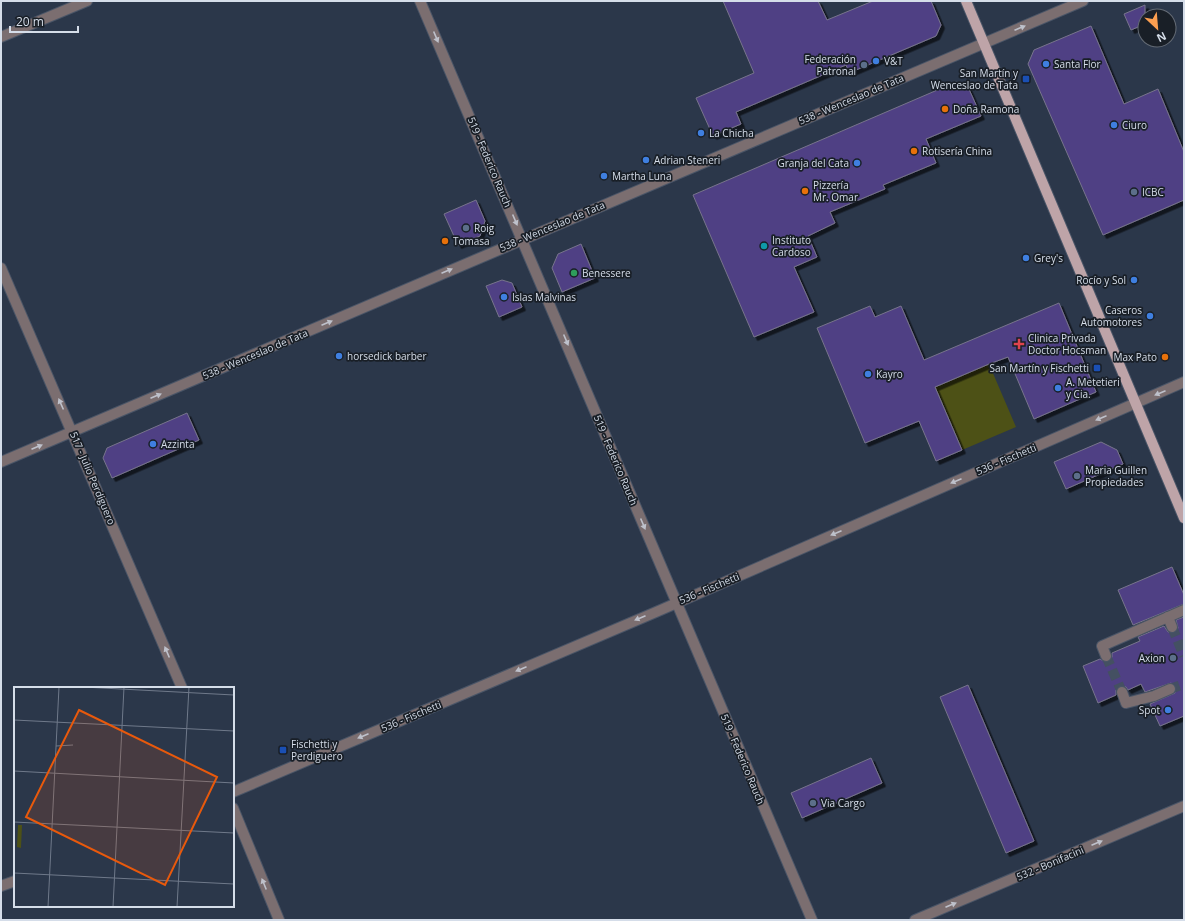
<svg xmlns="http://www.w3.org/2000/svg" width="1185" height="921" viewBox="0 0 1185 921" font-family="'Open Sans',sans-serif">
<defs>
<filter id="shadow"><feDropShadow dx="3.5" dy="3.5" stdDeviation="0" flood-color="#0009"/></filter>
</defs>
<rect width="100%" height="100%" fill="#2b374a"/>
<!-- green -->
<path fill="#4d5116" d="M989 364 1016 427 962 450 935 387Z"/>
<!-- building -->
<g fill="#504084" stroke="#77748c" filter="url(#shadow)">
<path d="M723 1H818L827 20 873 1H931L941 25 936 36 849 73 846 65 736 112 741 124 713 136 696 98 754 73Z"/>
<path d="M1145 5V24L1131 30 1124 14Z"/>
<path d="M1091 26 1124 104 1158 89 1184 152V200L1103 235 1028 64 1034 50Z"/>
<path d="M956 82 968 87 981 116 926 139 936 163 883 185 885 189 830 212 835 223 808 236 817 257 794 267 814 312 754 337 693 195Z"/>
<path d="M476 200 485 221 480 236 458 245 444 214Z"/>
<path d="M581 244 595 278 562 292 552 268 558 254Z"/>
<path d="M502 280 512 283 522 307 499 317 486 286Z"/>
<path d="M1059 303 1096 392 1034 419 1008 357 989 364 935 387 962 450 936 461 919 421 865 443 817 328 870 306 875 317 901 306 924 360Z"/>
<path d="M187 413 199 440 112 478 103 458 107 448Z"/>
<path d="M1101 442 1117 450 1123 464 1066 489 1054 462Z"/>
<path d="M1172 567 1184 595V604L1133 625 1118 590Z"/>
<path d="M1184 617V716L1160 726 1150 704 1175 693 1176 687 1171 683 1145 692 1141 684 1128 690 1126 687 1120 686 1116 690V695L1098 703 1083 666 1100 659 1105 662H1109L1112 657V653L1140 641 1138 637 1164 626 1168 632 1175 633 1178 628 1176 620Z"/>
<path d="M968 685 1034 841 1006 853 940 697Z"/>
<path d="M871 758 882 783 802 818 791 793Z"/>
</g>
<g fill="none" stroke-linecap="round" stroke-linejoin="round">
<!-- minor-tunnel -->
<g stroke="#445062" stroke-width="10" stroke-dasharray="10 5" stroke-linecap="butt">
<path d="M1172 627 1184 656"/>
<path d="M1106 656 1122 692"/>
<path d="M1170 689 1184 684"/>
</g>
<defs>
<g id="minor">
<path d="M420 1 812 920"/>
<path d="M1 37 87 1"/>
<path d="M1 268 182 688"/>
<path d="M1 462 1083 1"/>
<path d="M1168 617 1172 627"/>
<path d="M1106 656 1102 646 1184 610"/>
<path d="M1122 692 1126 703 1154 696 1170 689"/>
<path d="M233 792 656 612 1184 382"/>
<path d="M233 808 279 920"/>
<path d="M1 886 15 881"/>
<path d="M915 920 1184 806"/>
</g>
<path id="major" d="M966 1 1184 518"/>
</defs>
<!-- minor casing -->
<use href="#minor" stroke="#4a5567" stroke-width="12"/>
<!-- major casing -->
<use href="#major" stroke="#4a5567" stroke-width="12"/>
<!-- minor -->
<use href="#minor" stroke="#7b6e70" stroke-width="10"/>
<!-- major -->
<use href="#major" stroke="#bea4a8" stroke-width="10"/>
</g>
<!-- one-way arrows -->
<defs><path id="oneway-solid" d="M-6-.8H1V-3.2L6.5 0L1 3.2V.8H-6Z"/></defs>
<g fill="#bec1cb">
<use href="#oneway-solid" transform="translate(1020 28) rotate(-23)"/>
<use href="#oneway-solid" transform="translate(436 37) rotate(67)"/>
<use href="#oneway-solid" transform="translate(515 220) rotate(67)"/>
<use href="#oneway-solid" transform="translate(447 271) rotate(-23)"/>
<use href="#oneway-solid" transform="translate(327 323) rotate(-23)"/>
<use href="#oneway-solid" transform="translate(566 340) rotate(67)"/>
<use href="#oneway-solid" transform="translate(1160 393) rotate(157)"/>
<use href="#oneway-solid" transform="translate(156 396) rotate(-23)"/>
<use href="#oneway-solid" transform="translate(61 404) rotate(-114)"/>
<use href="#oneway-solid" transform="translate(1101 418) rotate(157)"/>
<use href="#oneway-solid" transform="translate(37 447) rotate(-23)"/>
<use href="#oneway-solid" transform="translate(956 481) rotate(157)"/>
<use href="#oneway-solid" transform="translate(643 524) rotate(67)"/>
<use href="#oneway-solid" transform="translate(836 533) rotate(157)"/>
<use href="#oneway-solid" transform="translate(640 618) rotate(157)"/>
<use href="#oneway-solid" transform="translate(167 652) rotate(-113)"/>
<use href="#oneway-solid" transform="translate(521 669) rotate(157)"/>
<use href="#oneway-solid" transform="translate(363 736) rotate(157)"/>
<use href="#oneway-solid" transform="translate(1097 843) rotate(-23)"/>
<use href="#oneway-solid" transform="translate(264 884) rotate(-112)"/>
<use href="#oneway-solid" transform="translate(951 905) rotate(-23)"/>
</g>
<!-- markers -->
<g fill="#3f7fe0" stroke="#191f27" stroke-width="1.5">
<circle cx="876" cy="61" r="4"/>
<circle cx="1046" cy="64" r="4"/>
<circle cx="1114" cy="125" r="4"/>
<circle cx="701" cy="133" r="4"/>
<circle cx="646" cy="160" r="4"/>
<circle cx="857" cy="163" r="4"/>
<circle cx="604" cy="176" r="4"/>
<circle cx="1026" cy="258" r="4"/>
<circle cx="1134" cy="280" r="4"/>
<circle cx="504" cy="297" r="4"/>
<circle cx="1150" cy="316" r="4"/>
<circle cx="339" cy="356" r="4"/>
<circle cx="868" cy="374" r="4"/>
<circle cx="1058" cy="388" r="4"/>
<circle cx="153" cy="444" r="4"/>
<circle cx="1168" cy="710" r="4"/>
</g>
<g fill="#5c6f8a" stroke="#191f27" stroke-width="1.5">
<circle cx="864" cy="65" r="4"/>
<circle cx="1134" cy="192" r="4"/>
<circle cx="466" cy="228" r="4"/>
<circle cx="1077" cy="476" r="4"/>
<circle cx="1173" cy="658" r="4"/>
<circle cx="813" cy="803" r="4"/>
</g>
<g fill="#1a4fb4" stroke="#191f27" stroke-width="1.5">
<rect x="1022" y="75" width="8" height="8" rx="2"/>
<rect x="1093" y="364" width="8" height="8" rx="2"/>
<rect x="279" y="746" width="8" height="8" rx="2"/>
</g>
<g fill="#e8710a" stroke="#191f27" stroke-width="1.5">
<circle cx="945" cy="109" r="4"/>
<circle cx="914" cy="151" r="4"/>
<circle cx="805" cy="191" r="4"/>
<circle cx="445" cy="241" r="4"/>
<circle cx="1165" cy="357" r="4"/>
</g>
<circle fill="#0f9aa8" stroke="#191f27" stroke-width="1.5" cx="764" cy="246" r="4"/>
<circle fill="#2e9e5b" stroke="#191f27" stroke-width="1.5" cx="574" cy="273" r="4"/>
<path fill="#e0444e" stroke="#191f27" stroke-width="1.5" d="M1017 338h4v4h4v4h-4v4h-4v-4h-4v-4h4z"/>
<g text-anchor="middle" stroke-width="3.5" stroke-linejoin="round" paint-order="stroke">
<!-- poi labels -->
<g font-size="10" fill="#d5dde9" stroke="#191f27" text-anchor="start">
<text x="856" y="63" text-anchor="end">Federación<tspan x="856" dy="12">Patronal</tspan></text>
<text x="884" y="65">V&amp;T</text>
<text x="1054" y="68">Santa Flor</text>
<text x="1018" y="77" text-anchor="end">San Martín y<tspan x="1018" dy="12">Wenceslao de Tata</tspan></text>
<text x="953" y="113">Doña Ramona</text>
<text x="1122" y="129">Ciuro</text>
<text x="709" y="137">La Chicha</text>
<text x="922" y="155">Rotisería China</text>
<text x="654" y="164">Adrian Steneri</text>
<text x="849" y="167" text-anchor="end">Granja del Cata</text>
<text x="612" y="180">Martha Luna</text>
<text x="813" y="189">Pizzería<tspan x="813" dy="12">Mr. Omar</tspan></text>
<text x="1142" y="196">ICBC</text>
<text x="474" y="232">Roig</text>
<text x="772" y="244">Instituto<tspan x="772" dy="12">Cardoso</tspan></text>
<text x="453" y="245">Tomasa</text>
<text x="1034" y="262">Grey's</text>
<text x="582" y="277">Benessere</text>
<text x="1126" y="284" text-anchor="end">Rocío y Sol</text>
<text x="512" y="301">Islas Malvinas</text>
<text x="1142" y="314" text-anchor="end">Caseros<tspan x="1142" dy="12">Automotores</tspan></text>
<text x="1028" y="342">Clinica Privada<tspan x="1028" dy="12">Doctor Hocsman</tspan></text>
<text x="347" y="360">horsedick barber</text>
<text x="1157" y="361" text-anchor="end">Max Pato</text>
<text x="1089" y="372" text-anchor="end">San Martín y Fischetti</text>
<text x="876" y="378">Kayro</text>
<text x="1066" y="386">A. Metetieri<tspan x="1066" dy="12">y Cia.</tspan></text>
<text x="161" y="448">Azzinta</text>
<text x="1085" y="474">Maria Guillen<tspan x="1085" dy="12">Propiedades</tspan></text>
<text x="1165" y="662" text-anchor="end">Axion</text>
<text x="1160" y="714" text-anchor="end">Spot</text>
<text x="291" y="748">Fischetti y<tspan x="291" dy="12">Perdiguero</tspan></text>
<text x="821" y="807">Via Cargo</text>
</g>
<!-- street labels -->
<g font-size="10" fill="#d5dde9" stroke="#191f27">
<text transform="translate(851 99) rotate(-23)" y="4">538 - Wenceslao de Tata</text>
<text transform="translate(490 162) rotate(67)" y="4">519 - Federico Rauch</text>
<text transform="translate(552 226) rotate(-23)" y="4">538 - Wenceslao de Tata</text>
<text transform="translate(255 354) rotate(-23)" y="4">538 - Wenceslao de Tata</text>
<text transform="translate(1006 459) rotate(-23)" y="4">536 - Fischetti</text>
<text transform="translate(616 460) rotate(67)" y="4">519 - Federico Rauch</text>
<text transform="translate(93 478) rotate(67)" y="4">517 - Julio Perdiguero</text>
<text transform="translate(709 588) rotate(-23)" y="4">536 - Fischetti</text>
<text transform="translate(411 716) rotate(-23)" y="4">536 - Fischetti</text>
<text transform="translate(743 759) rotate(67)" y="4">519 - Federico Rauch</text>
<text transform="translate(1050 863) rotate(-23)" y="4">532 - Bonifacini</text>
</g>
</g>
<!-- overview -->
<g transform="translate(14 687)">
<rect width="220" height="220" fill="#2b374a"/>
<path d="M4 138H8L7 161 3 160Z" fill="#4d5116"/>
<path fill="none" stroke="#6f798a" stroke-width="1" d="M69 0 220 8M0 33 220 44M42 59 59 58M0 84 220 96M0 135 220 146M0 186 220 197M34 220 45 0M99 220 110 0M163 220 175 0"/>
<path fill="#e8590c" fill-opacity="0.15" stroke="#e8590c" stroke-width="2" d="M65 23 203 90 151 198 12 130Z"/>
<rect width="220" height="220" fill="none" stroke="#d5dde9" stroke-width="2"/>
</g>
<!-- border -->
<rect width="1185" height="921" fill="none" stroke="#d5dde9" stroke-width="4"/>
<!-- north arrow -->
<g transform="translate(1157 28) rotate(154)"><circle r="19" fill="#191f27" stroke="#646b75"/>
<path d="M0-3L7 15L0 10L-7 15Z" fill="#fb9e50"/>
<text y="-6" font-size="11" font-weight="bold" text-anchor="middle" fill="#d5dde9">N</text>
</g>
<!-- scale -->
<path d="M10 26v6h68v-6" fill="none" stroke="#d5dde9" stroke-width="2"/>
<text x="16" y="26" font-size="12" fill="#d5dde9" stroke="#191f27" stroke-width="3" paint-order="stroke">20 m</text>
</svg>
